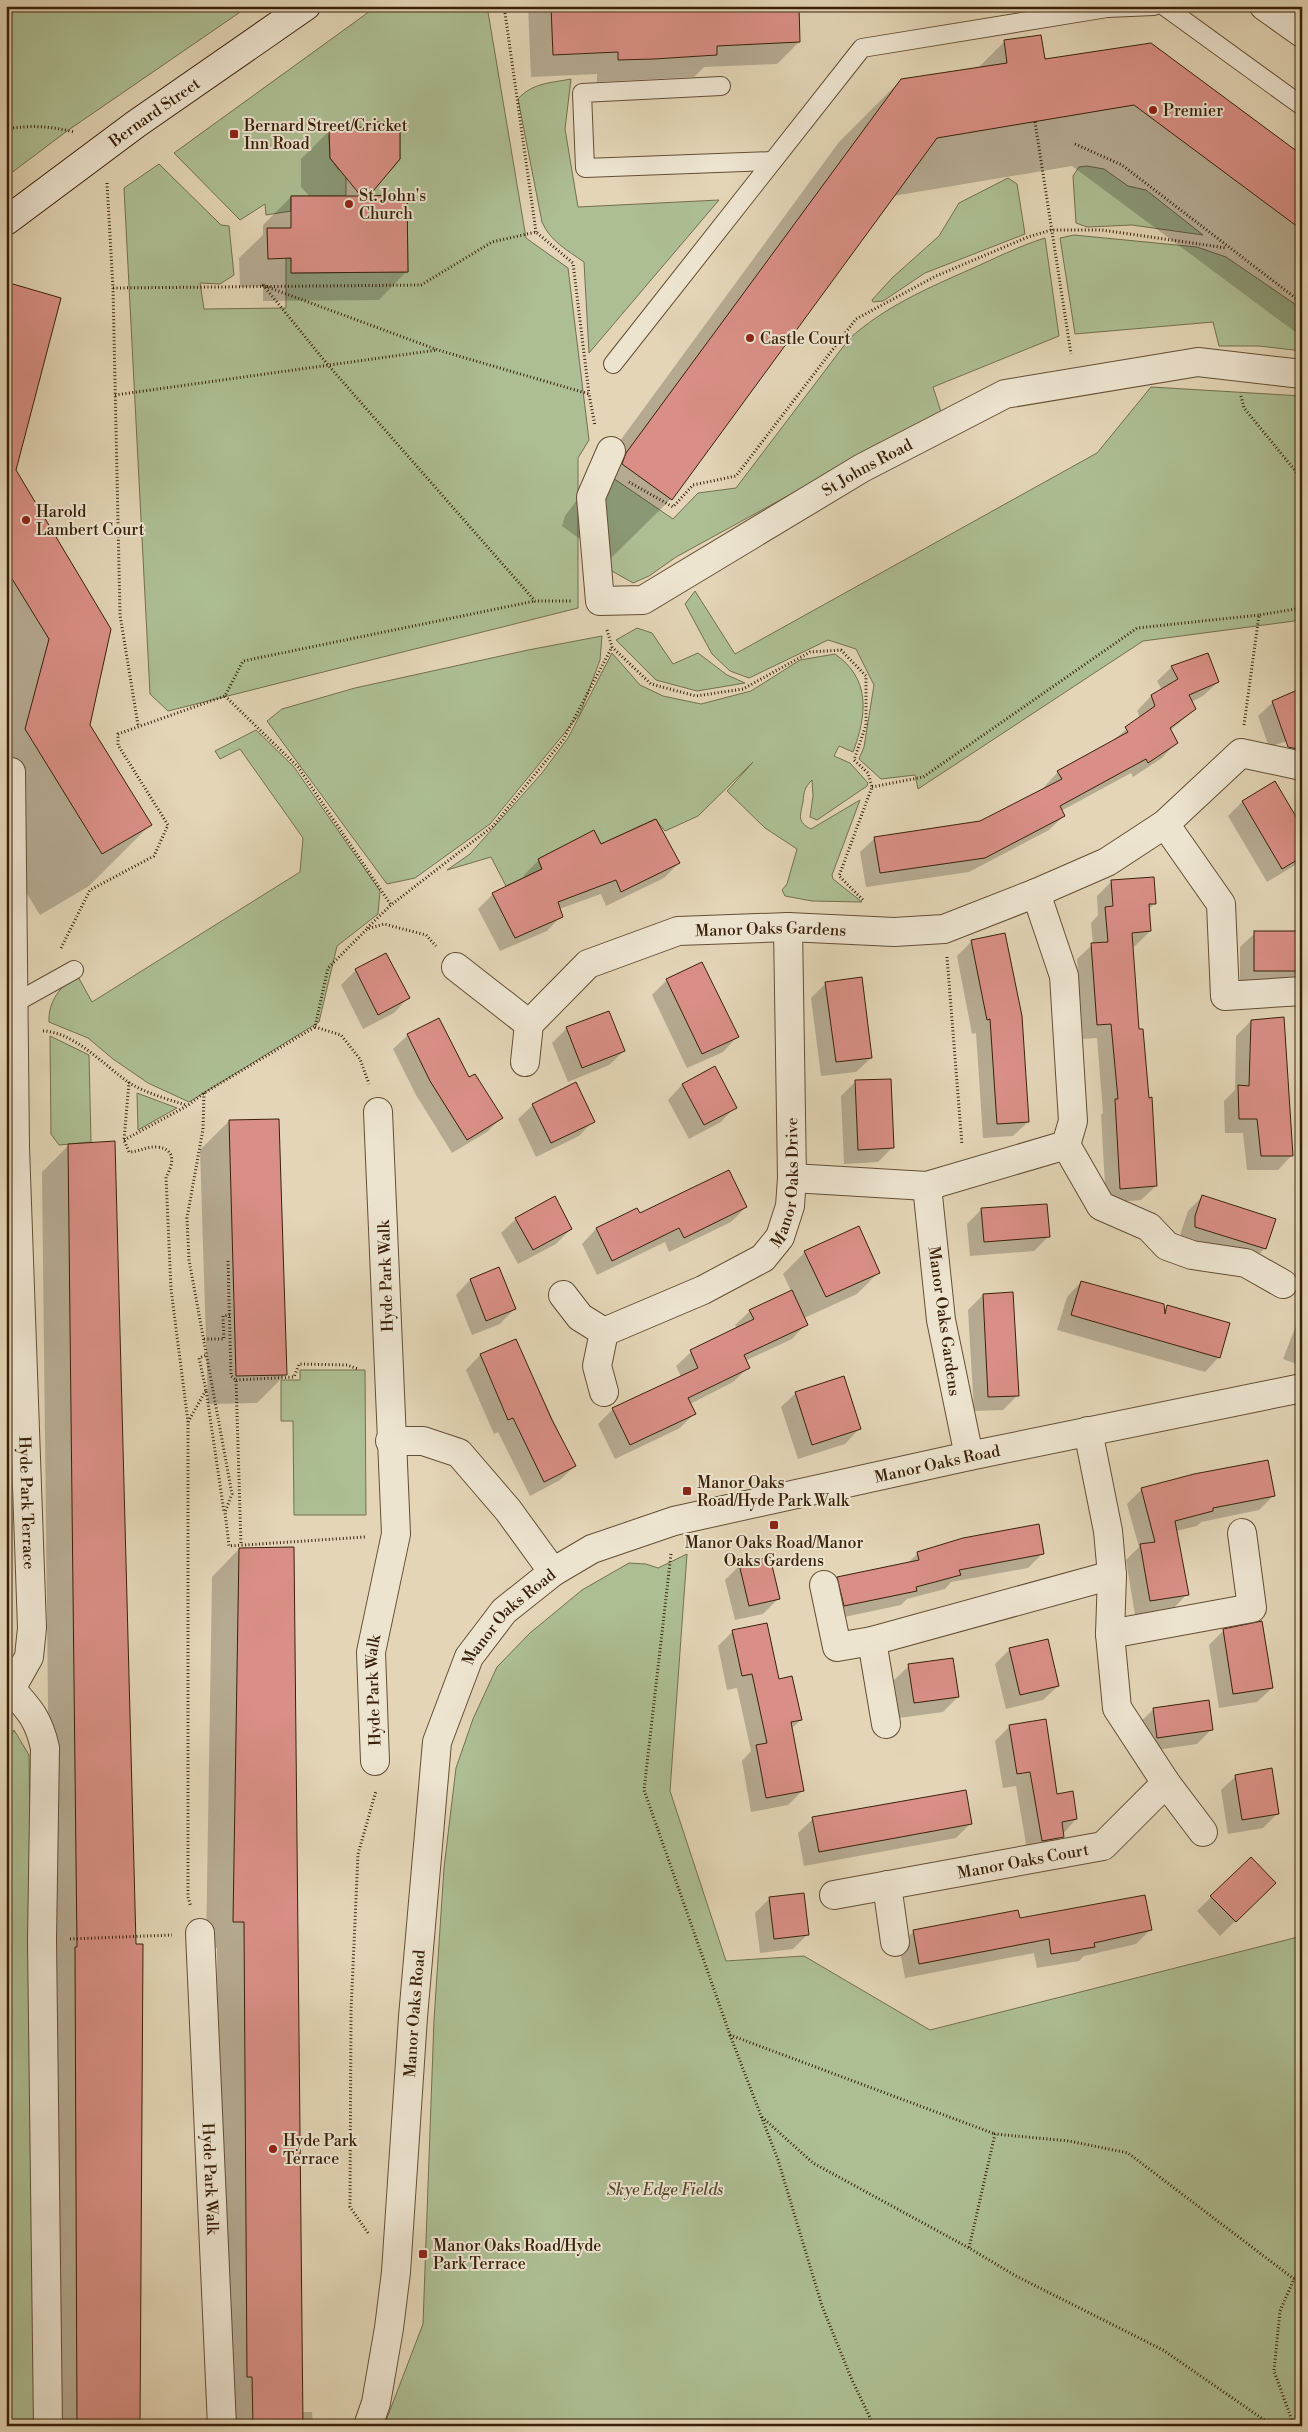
<svg xmlns="http://www.w3.org/2000/svg" width="1308" height="2432" viewBox="0 0 1308 2432" font-family="'Libre Bodoni',serif">
<rect width="100%" height="100%" fill="#e3d5b6"/>
<filter id="stains"><feTurbulence type="fractalNoise" baseFrequency=".004" numOctaves="4"/><feColorMatrix values="0 0 0 0 .2 0 0 0 0 .09 0 0 0 0 .02 0 0 0 .5 -.17"/></filter>
<radialGradient id="worn" r=".72"><stop offset=".6" stop-color="#630" stop-opacity="0"/><stop offset="1" stop-color="#630" stop-opacity=".3"/></radialGradient>
<!-- green -->
<g fill="#adbe93" stroke="#73704e">
<path d="M6 6H249L67 131 6 177Z"/>
<path d="M377 6H487L526 238 568 268 589 440 578 458V608L168 711 150 694 124 188 159 164 221 225 229 226 234 275 220 284 200 283 204 309 286 308V258H291L292 273 408 272 407 195 371 196V170H391L400 159V132L388 122H368L359 132 354 127 336 129 329 135 330 158 338 169H346V196H291V211L266 215 265 204 240 220 174 153Z"/>
<path d="M571 79 565 129 578 207 719 200 589 353 584 262C567 250 550 241 542 222L518 99C532 83 550 83 571 79Z"/>
<path d="M1087 166 1104 169 1128 186 1146 190 1203 235 1132 225 1087 227 1076 223 1073 176 1079 167Z"/>
<path d="M1008 178 1017 184 1025 234 925 273 883 301 873 302 872 300 892 278 939 236 959 203Z"/>
<path d="M1074 235 1197 247 1226 257 1302 309V351L1259 346H1219L1213 322 1075 334 1060 238Z"/>
<path d="M1045 238 1059 336 933 387 941 412 676 557 649 576 633 583 612 571 606 558 600 482 610 476 673 519 698 493 736 488 849 339C884 307 928 288 971 269 996 258 1019 246 1045 238Z"/>
<path d="M1151 387 1302 396V620L1143 641 918 789 915 775 881 779 859 759 864 747 874 685 856 649 828 640 749 678 730 671 712 654 685 604 695 591 735 654 1097 453Z"/>
<path d="M637 628 652 633 673 664 698 653 727 675 745 683 697 691 656 680 616 640Z"/>
<path d="M602 636 600 660 580 714 490 824 415 878 387 884 267 721 282 709 355 688 528 650Z"/>
<path d="M612 653 640 685 663 696 701 704 751 691 800 660 835 654C871 679 867 715 853 752L839 746 834 756 850 763 868 783 867 786 817 820 810 817 813 796 812 780C804 788 804 792 803 802 800 816 797 822 811 829L860 800 832 875 833 879 862 902 812 901 785 896 782 890 787 884 797 849 765 828 727 791 753 762 698 816 665 831 655 819 601 844 594 831 538 859 542 869 506 886 491 857 447 870 470 854 542 773 568 738Z"/>
<path d="M256 730 294 767 380 891 378 914 337 946 319 1022 189 1102 148 1083 113 1059 88 1038 49 1022C48 1000 61 988 76 973L92 1002 300 872 303 838 240 749 220 759 215 751Z"/>
<path d="M50 1036 89 1055 91 1142 59 1145 51 1134Z"/>
<path d="M137 1093 177 1108 138 1130Z"/>
<path d="M300 1370H365L366 1515H294L293 1421H281V1380H300Z"/>
<path d="M687 1554 670 1791 726 1961 804 1956 930 2030 1302 1936V2426H384L423 2324 434 2020 444 1868 456 1768 473 1719 497 1667 530 1633 582 1590 629 1563 646 1564 658 1568Z"/>
<path d="M14 1730 29 1755 38 2426H6V1746Z"/>
</g>
<!-- shadow -->
<g fill="#0003">
<path d="M528 6H797L799 42 777 64 704 67 694 77 597 82V74L531 77Z"/>
<path d="M1004 42 1044 61 1302 156V337L1072 166 893 196 671 499 609 560 562 526 565 516 839 142 901 80 977 69Z"/>
<path d="M330 130 407 271 379 300 263 301V286L240 287 239 258 263 235V225L291 197H310L301 187V159Z"/>
<path d="M6 284 15 470 89 725 150 825 89 886 40 915 6 860Z"/>
<path d="M1172 667 1218 682 1203 696 1191 702 1195 709 1170 731 1176 743 1162 758 1133 777 1131 773 1061 811 1064 816 1049 830 969 872 866 887 860 852 875 838 980 823 1045 789 1044 787 1058 772 1111 742 1140 718 1137 711 1151 696 1162 690 1157 681Z"/>
<path d="M1273 702 1302 736 1269 747 1258 716Z"/>
<path d="M1242 802 1302 829V861L1267 882 1228 816Z"/>
<path d="M601 845 679 863 664 878 606 906 601 894 559 909 561 916 547 931 500 951 478 909 493 894 525 878 524 875 539 860Z"/>
<path d="M1111 882 1155 903 1148 910 1150 931 1135 946H1131L1138 1031 1156 1186 1141 1200 1106 1203 1101 1115 1103 1113 1097 1038 1083 1039 1077 959 1093 944 1091 923 1098 915 1097 896Z"/>
<path d="M1255 933H1302V974L1290 985H1240V947Z"/>
<path d="M972 941 1028 1122 1013 1136 983 1138 976 1033 972 1034 957 956Z"/>
<path d="M356 970 408 998 394 1013 363 1029 341 985Z"/>
<path d="M667 980 737 1037 723 1052 687 1068 652 995Z"/>
<path d="M826 983 871 1058 856 1072 821 1076 811 998Z"/>
<path d="M1251 1021 1292 1155 1278 1170H1247L1243 1133H1225L1224 1101 1235 1090 1236 1036Z"/>
<path d="M567 1028 624 1051 609 1065 568 1082 552 1043Z"/>
<path d="M408 1035 469 1079 501 1118 487 1132 452 1153 416 1095 393 1049Z"/>
<path d="M715 1068 735 1107 721 1122 689 1139 668 1100 682 1085Z"/>
<path d="M855 1082 893 1147 878 1162 844 1164 841 1096Z"/>
<path d="M533 1105 593 1121 579 1136 536 1157 518 1119Z"/>
<path d="M229 1121 286 1374 257 1403 208 1404 200 1150Z"/>
<path d="M69 1145 138 2426H51V1973L42 1172Z"/>
<path d="M1202 1197 1265 1248 1250 1263 1181 1241V1232L1188 1211Z"/>
<path d="M746 1207 731 1222 669 1252 665 1242 597 1275 582 1244 596 1229 637 1209 640 1215Z"/>
<path d="M982 1209 1048 1237 1034 1251 970 1256 967 1224Z"/>
<path d="M516 1219 571 1229 556 1244 518 1264 501 1233Z"/>
<path d="M805 1252 879 1272 857 1294 804 1318 806 1324 792 1339 745 1361 748 1368 733 1382 690 1404 694 1414 680 1428 615 1459 598 1424 613 1409 681 1377 676 1366 691 1352 737 1329 735 1325 750 1311 791 1291 783 1274Z"/>
<path d="M498 1268 514 1309 500 1324 472 1335 456 1295 470 1280Z"/>
<path d="M1081 1282 1163 1311 1168 1307 1219 1357 1205 1372 1057 1330 1067 1297Z"/>
<path d="M983 1295 1018 1395 1003 1410 974 1411 968 1310Z"/>
<path d="M1302 1310V1366L1283 1359Z"/>
<path d="M515 1340 575 1466 560 1480 530 1496 498 1432 494 1434 466 1370 480 1355Z"/>
<path d="M796 1393 859 1429 845 1444 798 1459 781 1407Z"/>
<path d="M1142 1489 1274 1495 1259 1510 1201 1522 1197 1526 1176 1531 1187 1594 1173 1609 1135 1615 1126 1560 1139 1547 1127 1504Z"/>
<path d="M239 1549 302 2412H312L313 2426H225L220 2403 217 1948H206L212 1577Z"/>
<path d="M918 1553H1043L1028 1568 951 1582 945 1589 907 1599 901 1605 830 1620 823 1593 838 1578 907 1564Z"/>
<path d="M740 1565 778 1599 763 1614 735 1620 725 1580Z"/>
<path d="M1224 1630 1272 1688 1257 1702 1219 1708 1209 1645Z"/>
<path d="M733 1631 778 1680 801 1720 791 1729 803 1790 788 1805 751 1812 742 1761 751 1751 737 1688 727 1690 718 1646Z"/>
<path d="M1010 1649 1058 1686 1043 1700 1006 1709 995 1664Z"/>
<path d="M909 1666 958 1697 943 1712 899 1718 894 1680Z"/>
<path d="M1154 1709 1212 1729 1197 1744 1143 1752 1139 1723Z"/>
<path d="M1010 1726 1056 1795 1076 1819 1048 1851 1028 1855 1016 1786 1003 1788 995 1741Z"/>
<path d="M1236 1776 1278 1813 1263 1828 1228 1834 1221 1790Z"/>
<path d="M813 1819 970 1824 956 1838 804 1866 798 1833Z"/>
<path d="M1251 1858 1274 1883 1220 1936 1197 1911Z"/>
<path d="M770 1898 808 1934 793 1949 760 1953 755 1913Z"/>
<path d="M1019 1920 1151 1929 1136 1944 1084 1956 1079 1961 1037 1968 1034 1953 905 1978 899 1946 914 1931Z"/>
</g>
<!-- building -->
<g fill="#d98f85" stroke="#392109">
<path d="M551 6H799L800 42 717 46V55L654 59 618 60V52L553 55Z"/>
<path d="M1041 35 1045 59 1151 43 1302 155V230L1134 105 937 138 672 500 622 464 626 453 901 79 1007 63 1004 40Z"/>
<path d="M368 122H388L400 132V159L369 196 407 194 408 272 291 273V258L268 259 267 228H291V196H361L330 158 329 129 363 127Z"/>
<path d="M6 282 61 298 16 470 111 629 90 725 152 825 102 854 25 729 49 639 6 569Z"/>
<path d="M1208 653 1219 682 1189 695 1196 709 1170 728 1178 743 1148 763 1146 759 1060 806 1065 816 985 858 880 873 874 837 980 821 1062 779 1057 771 1128 732 1125 727 1155 706 1151 695 1178 679 1171 666Z"/>
<path d="M1302 688V750L1288 747 1272 701Z"/>
<path d="M1275 781 1302 827V857L1282 869 1242 801Z"/>
<path d="M656 819 680 863 621 892 616 880 558 902 563 917 515 938 492 893 542 869 538 859 594 830 601 844Z"/>
<path d="M1154 877 1156 904H1149L1151 931 1132 933 1139 1029H1143L1149 1098 1152 1097 1157 1186 1120 1189 1115 1099H1118L1111 1024 1097 1025 1091 943 1108 942 1105 907 1113 906 1111 880Z"/>
<rect x="1254" y="931" width="48" height="40"/>
<path d="M1005 933 1022 1016 1029 1122 997 1124 990 1019 987 1020 971 940Z"/>
<path d="M386 953 410 998 378 1015 355 969Z"/>
<path d="M702 962 739 1037 702 1054 666 979Z"/>
<path d="M862 977 872 1058 836 1062 825 982Z"/>
<path d="M609 1011 625 1051 582 1068 566 1027Z"/>
<path d="M1284 1017 1293 1156H1261L1257 1119H1239L1238 1085 1249 1086 1251 1020Z"/>
<path d="M439 1018 469 1077 475 1074 503 1118 467 1140 430 1081 407 1034Z"/>
<path d="M715 1066 737 1108 704 1125 682 1084Z"/>
<path d="M891 1079 894 1148 858 1150 855 1080Z"/>
<path d="M576 1082 595 1122 551 1143 532 1104Z"/>
<path d="M279 1119 287 1375 236 1376 229 1120Z"/>
<path d="M115 1141 136 1944H143L140 2426H77L75 1947H77L68 1144Z"/>
<path d="M729 1170 747 1207 684 1238 679 1228 612 1261 596 1228 637 1208 640 1213Z"/>
<path d="M1202 1195 1276 1219 1266 1249 1195 1227V1216Z"/>
<path d="M555 1196 572 1229 533 1250 515 1218Z"/>
<path d="M1047 1204 1050 1237 984 1242 981 1208Z"/>
<path d="M859 1226 880 1273 826 1297 804 1251Z"/>
<path d="M499 1267 516 1309 486 1321 470 1279Z"/>
<path d="M1081 1281 1164 1304 1165 1314 1167 1305 1230 1323 1220 1358 1071 1315Z"/>
<path d="M792 1290 808 1325 744 1355 750 1368 688 1398 696 1414 630 1445 612 1408 698 1368 690 1350 754 1319 749 1310Z"/>
<path d="M1013 1292 1019 1396 988 1397 983 1294Z"/>
<path d="M516 1339 552 1420 576 1466 544 1482 513 1418 508 1420 480 1354Z"/>
<path d="M844 1376 861 1429 812 1445 795 1392Z"/>
<path d="M1268 1460 1275 1496 1213 1508V1511L1175 1521 1189 1595 1150 1601 1140 1544 1155 1542 1141 1488 1194 1474Z"/>
<path d="M1039 1524 1044 1554 959 1570 961 1575 916 1587 917 1591 844 1606 837 1577 919 1560 917 1552 963 1538Z"/>
<path d="M294 1547 303 2426H253L252 2377H247L244 1922H233L239 1548Z"/>
<path d="M770 1557 780 1599 749 1606 739 1564Z"/>
<path d="M1262 1621 1273 1688 1233 1694 1223 1629Z"/>
<path d="M767 1623 779 1679 792 1676 802 1720 791 1722 804 1791 766 1798 756 1745 767 1743 752 1674 742 1676 732 1630Z"/>
<path d="M1048 1639 1059 1686 1020 1695 1009 1648Z"/>
<path d="M953 1658 959 1697 914 1703 908 1664Z"/>
<path d="M1209 1700 1213 1730 1157 1738 1153 1708Z"/>
<path d="M1046 1719 1057 1794 1073 1791 1077 1819 1062 1822 1064 1837 1042 1841 1030 1772 1017 1774 1009 1725Z"/>
<path d="M1272 1768 1279 1814 1242 1820 1235 1775Z"/>
<path d="M966 1790 972 1824 819 1852 812 1817Z"/>
<path d="M1251 1857 1276 1883 1236 1922 1210 1896Z"/>
<path d="M804 1893 809 1935 774 1939 769 1897Z"/>
<path d="M1145 1895 1152 1930 1094 1943 1095 1947 1051 1954 1049 1939 919 1964 913 1930 1018 1910 1020 1918Z"/>
</g>
<g fill="none" stroke-linecap="round" stroke-linejoin="round">
<defs>
<g id="lane">
<path d="M1107 6V8L1154 6"/>
<path d="M1164 6 1302 106"/>
<path d="M721 86 582 93 585 168 773 161"/>
<path d="M613 364 862 48 1107 8"/>
<path d="M13 1004 74 970"/>
</g>
<g id="street">
<path d="M1264 6 1302 33"/>
<path id="s1" d="M611 451 591 497 600 601 643 600 862 468 1005 394 1198 362 1302 374"/>
<path id="s2" d="M11 772 15 1147 32 1628 29 1657 11 1689C30 1710 39 1720 45 1748L42 1940 48 2426"/>
<path d="M1165 824 1221 904 1225 996 1302 991"/>
<path d="M456 967 529 1024"/>
<path id="s3" d="M525 1062 529 1024 588 964 678 931 788 927 894 932 944 929 1036 893 1107 862 1165 824 1241 753 1302 766"/>
<path d="M1066 1145 1101 1206 1149 1227 1167 1246 1192 1255 1246 1263 1283 1284"/>
<path d="M792 1178 927 1186"/>
<path d="M563 1295 580 1317 604 1332 597 1366 604 1392"/>
<path id="s4" d="M604 1332 703 1290 763 1258 780 1237 790 1206 792 1178 788 927"/>
<path d="M1088 1431 1108 1531 1112 1575 1110 1634 1117 1708 1166 1783 1203 1832"/>
<path d="M390 1441H423L459 1453 508 1510 553 1572"/>
<path d="M969 1456 941 1320 927 1186 1066 1145 1073 1121 1064 976 1036 893"/>
<path d="M824 1585 837 1647 872 1641 1112 1575"/>
<path d="M1110 1634 1252 1608 1242 1533"/>
<path d="M872 1641 886 1724"/>
<path id="s5" d="M375 1761 371 1652 396 1534 378 1112"/>
<path d="M887 1885 895 1942"/>
<path id="s6" d="M834 1895 1103 1846 1166 1783"/>
<path id="s7" d="M200 1933 222 2426"/>
<path id="s8" d="M368 2426 376 2403 389 2328 396 2272 413 2017 437 1742 469 1657 504 1611 553 1572 592 1549 674 1521 969 1456 1302 1388"/>
</g>
<g id="secondary">
<path id="s9" d="M6 221 136 124 306 6"/>
</g>
</defs>
<!-- lane casing -->
<use href="#lane" stroke="#644e34" stroke-width="20"/>
<!-- street casing -->
<use href="#street" stroke="#644e34" stroke-width="30"/>
<!-- secondary casing -->
<use href="#secondary" stroke="#392109" stroke-width="30"/>
<!-- path -->
<g stroke="#392109" stroke-width="3" stroke-dasharray="1 2.5" stroke-linecap="butt">
<path d="M504 6 536 232"/>
<path d="M1035 122 1071 354"/>
<path d="M6 129C31 125 50 126 74 132"/>
<path d="M1075 144 1122 165 1302 303"/>
<path d="M107 183 113 288 120 615 138 725"/>
<path d="M262 285 438 350 589 394 595 426"/>
<path d="M263 285 328 365 535 601H572"/>
<path d="M113 288 421 285 492 242 536 232 573 263 589 394"/>
<path d="M115 395 437 350"/>
<path d="M1241 396 1244 408 1302 479"/>
<path d="M629 482 673 507 693 485 736 476 856 319 936 276 1028 237 1051 230H1102L1227 248"/>
<path d="M607 630 612 647 651 684 696 696 743 689 810 652 841 650 866 676V725L854 760 868 773 872 787 839 876 864 901"/>
<path d="M225 696 298 767 391 905"/>
<path d="M1244 725 1259 615 1302 608"/>
<path d="M872 787 923 777 1137 628 1259 615"/>
<path d="M367 928 391 905 493 826 563 740 612 647"/>
<path d="M61 948 90 890 154 856 168 825 118 745V734L225 696 243 661 535 601"/>
<path d="M947 957 962 1145"/>
<path d="M315 1027 341 1035 360 1059 369 1084"/>
<path d="M43 1031C74 1032 104 1065 128 1082 145 1093 167 1099 186 1105"/>
<path d="M129 1082 124 1140 129 1152C139 1152 147 1146 157 1147 177 1149 173 1165 166 1177L171 1289 188 1422V1897L191 1907"/>
<path d="M204 1093 203 1129 187 1218 189 1260 232 1494 225 1512 229 1546 365 1537"/>
<path d="M124 1140 187 1106 204 1093 315 1027 328 968 367 929 384 924 426 935 436 946"/>
<path d="M228 1261 231 1376 236 1380 241 1545"/>
<path d="M204 1339H224L223 1316 230 1315"/>
<path d="M236 1380 294 1377 299 1364 347 1365 358 1369"/>
<path d="M206 1390 199 1358 207 1355"/>
<path d="M188 1422 206 1390 224 1512"/>
<path d="M671 1554 644 1790 730 2035 995 2134"/>
<path d="M70 1939 172 1935"/>
<path d="M730 2035 778 2160 822 2306 852 2380 874 2426"/>
<path d="M762 2117 813 2163 969 2248"/>
<path d="M368 2233 350 2207 351 2011 358 1854 376 1791"/>
<path d="M1273 2426 1163 2350 1016 2276 969 2248 995 2134 1069 2141 1128 2153 1294 2279"/>
<path d="M1294 2426 1274 2371 1280 2311 1294 2279 1302 2269"/>
</g>
<!-- lane -->
<use href="#lane" stroke="#ede4d0" stroke-width="18"/>
<!-- street -->
<use href="#street" stroke="#ede4d0" stroke-width="28"/>
<!-- secondary -->
<use href="#secondary" stroke="#ede4d0" stroke-width="28"/>
</g>
<!-- markers -->
<g fill="#8f2418" stroke="#ede4d0" stroke-width="2">
<circle cx="1153" cy="110" r="5"/>
<rect x="229" y="129" width="10" height="10" rx="2.5"/>
<circle cx="349" cy="204" r="5"/>
<circle cx="750" cy="338" r="5"/>
<circle cx="26" cy="520" r="5"/>
<rect x="682" y="1486" width="10" height="10" rx="2.5"/>
<rect x="769" y="1520" width="10" height="10" rx="2.5"/>
<circle cx="273" cy="2149" r="5"/>
<rect x="418" y="2249" width="10" height="10" rx="2.5"/>
</g>
<g text-anchor="middle" stroke-width="4" stroke-linejoin="round" paint-order="stroke">
<!-- poi labels -->
<g font-size="16" fill="#392109" stroke="#ede4d0" text-anchor="start">
<text x="1163" y="116">Premier</text>
<text x="244" y="131">Bernard Street/Cricket<tspan x="244" dy="18">Inn Road</tspan></text>
<text x="359" y="201">St. John's<tspan x="359" dy="18">Church</tspan></text>
<text x="760" y="344">Castle Court</text>
<text x="36" y="517">Harold<tspan x="36" dy="18">Lambert Court</tspan></text>
<text x="697" y="1488">Manor Oaks<tspan x="697" dy="18">Road/Hyde Park Walk</tspan></text>
<text x="774" y="1548" text-anchor="middle">Manor Oaks Road/Manor<tspan x="774" dy="18">Oaks Gardens</tspan></text>
<text x="283" y="2146">Hyde Park<tspan x="283" dy="18">Terrace</tspan></text>
<text x="433" y="2251">Manor Oaks Road/Hyde<tspan x="433" dy="18">Park Terrace</tspan></text>
</g>
<!-- street labels -->
<g font-size="16" fill="#392109" stroke="#ede4d0">
<text dy="6" stroke="none"><textPath href="#s9" startOffset="184">Bernard Street</textPath></text>
<text dy="6" stroke="none"><textPath href="#s1" startOffset="458">St Johns Road</textPath></text>
<text dy="6" stroke="none"><textPath href="#s3" startOffset="311">Manor Oaks Gardens</textPath></text>
<text dy="6" stroke="none"><textPath href="#s4" startOffset="258">Manor Oaks Drive</textPath></text>
<text transform="translate(385 1276) rotate(-92)" y="6">Hyde Park Walk</text>
<text transform="translate(945 1321) rotate(82)" y="6">Manor Oaks Gardens</text>
<text dy="6" stroke="none"><textPath href="#s8" startOffset="1301">Manor Oaks Road</textPath></text>
<text dy="6" stroke="none"><textPath href="#s2" startOffset="731">Hyde Park Terrace</textPath></text>
<text dy="6" stroke="none"><textPath href="#s8" startOffset="836">Manor Oaks Road</textPath></text>
<text dy="6" stroke="none"><textPath href="#s5" startOffset="71">Hyde Park Walk</textPath></text>
<text dy="6" stroke="none"><textPath href="#s6" startOffset="192">Manor Oaks Court</textPath></text>
<text dy="6" stroke="none"><textPath href="#s8" startOffset="416">Manor Oaks Road</textPath></text>
<text dy="6" stroke="none"><textPath href="#s7" startOffset="246">Hyde Park Walk</textPath></text>
</g>
<!-- park labels -->
<g font-size="16" font-style="italic" fill="#56482c" stroke="#ede4d0">
<text x="665" y="2195">Skye Edge Fields</text>
</g>
</g>
<!-- margin -->
<rect width="1308" height="2432" fill="none" stroke="#e3d5b6" stroke-width="25"/>
<rect x="8" y="8" width="1293" height="2417" fill="none" stroke="#392109" stroke-width="2.5"/>
<rect x="12" y="12" width="1283" height="2407" fill="none" stroke="#392109"/>
<rect width="100%" height="100%" filter="url(#stains)"/>
<rect width="100%" height="100%" fill="url(#worn)"/>
</svg>
